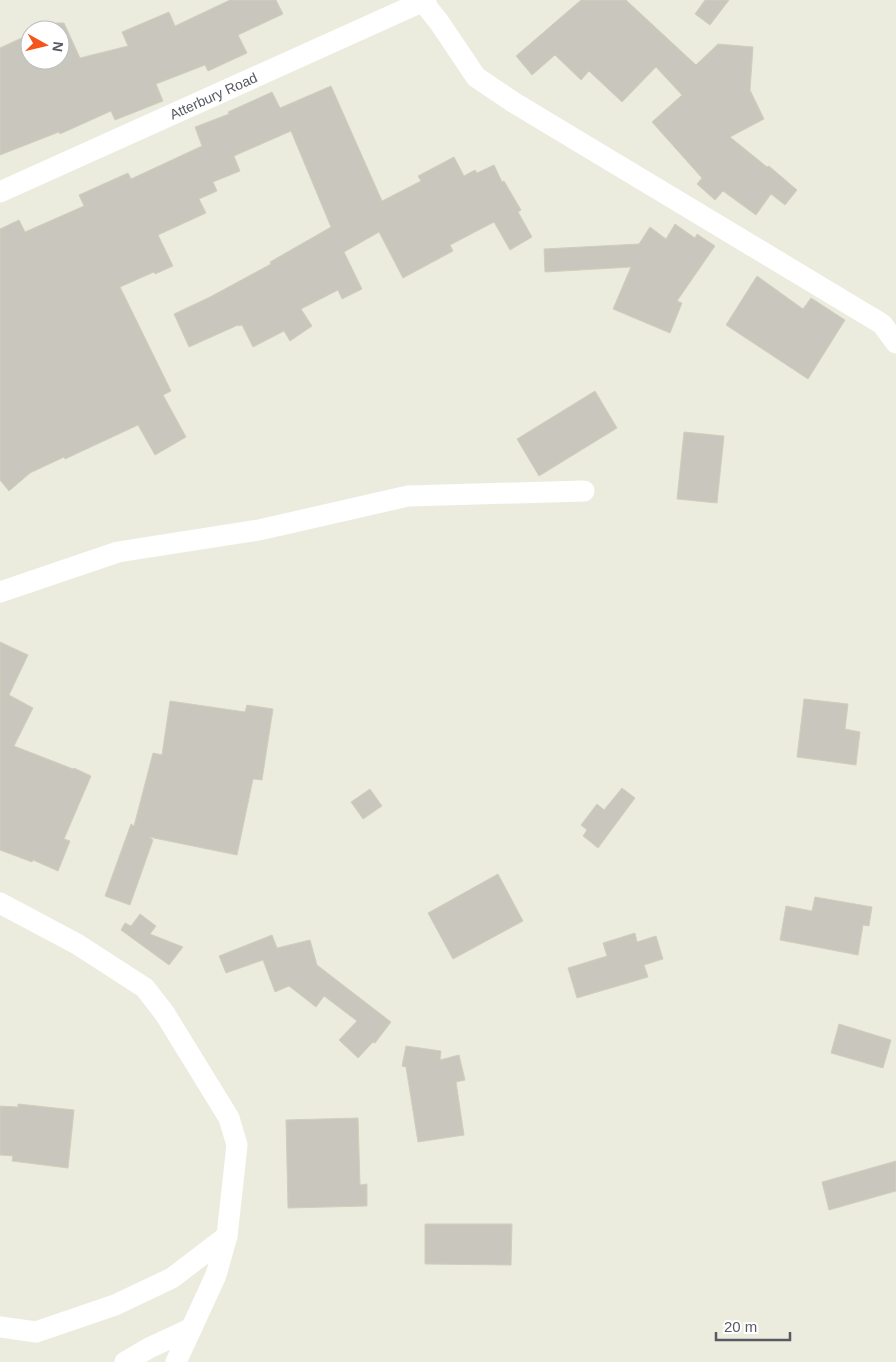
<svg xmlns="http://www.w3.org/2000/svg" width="896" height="1362" viewBox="0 0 896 1362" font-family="Arial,sans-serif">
<rect width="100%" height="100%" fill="#ececde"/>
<!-- building -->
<g fill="#c9c7bd" stroke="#d1cebc">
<path d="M230 0H276L283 14 238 35 247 53 208 71 205 65 156 84 163 101 115 120 111 111 60 134 59 132 0 155V48L30 34V60H60V30H40L56 23H64L80 58 128 46 122 32 169 12 175 26Z"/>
<path d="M581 0H626L696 65 718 44 753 47 750 90 764 119 730 137 767 167 769 166 797 190 785 205 771 194 756 215 723 191 715 200 697 184 702 178 652 122 682 95 656 67 622 102 589 71 581 80 555 55 532 75 516 56Z"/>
<path d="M705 0H729L710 25 695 14Z"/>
<path d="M331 86 382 201 421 181 418 176 454 157 464 176 475 170 477 173 494 165 502 182 504 181 521 210 518 212 532 237 510 250 494 222 450 245 453 251 403 278 379 232 344 252 362 289 342 299 338 290 301 309 312 326 290 341 284 331 253 347 242 325 238 326V325L189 347 174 314 210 297 271 264 270 262 331 227 291 131 234 156 240 171 213 182 217 191 199 199 206 213 158 235 173 266 155 274 154 272 120 287 171 391 163 395 186 437 155 455 138 425 65 459 64 457 30 473 9 491 0 480V229L19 220 25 232 84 206 79 195 128 173 131 179 202 146 195 127 229 114 228 112 272 92 280 108Z"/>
<path d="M675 224 695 238 697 234 715 246 677 301 682 303 670 333 613 309 631 267 545 272 544 249 639 244 650 227 666 239Z"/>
<path d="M757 276 803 309 811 298 845 320 808 379 726 325Z"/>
<path d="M595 391 617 428 539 476 517 439Z"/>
<path d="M684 432 724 436 717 503 677 499Z"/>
<path d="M0 642 28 655 9 695 33 708 14 746 73 769 74 768 91 776 64 839 70 841 58 871 33 860 32 862 0 850Z"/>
<path d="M804 699 848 704 845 729 860 732 856 765 797 757Z"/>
<path d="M170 701 245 712 247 705 273 709 262 780 253 779 237 855 149 837 153 840 130 905 105 896 131 824 134 826 153 753 162 755Z"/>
<path d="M622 788 635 798 598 848 583 836 587 830 581 825 597 804 604 810Z"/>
<path d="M370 789 382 806 363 819 351 802Z"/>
<path d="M498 874 523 921 453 959 428 913Z"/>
<path d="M815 897 872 907 869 926 863 925 858 955 780 940 786 906 812 911Z"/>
<path d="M140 914 156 926 150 934 183 947 169 965 121 930 125 923 131 926Z"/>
<path d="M635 933 637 942 656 936 663 959 644 965 648 977 577 998 568 968 607 956 603 943Z"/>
<path d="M272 935 277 948 310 940 317 965 391 1022 375 1043 373 1042 358 1058 339 1040 357 1021 324 996 316 1007 289 986 275 992 263 960 226 973 219 956Z"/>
<path d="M839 1024 891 1040 883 1068 831 1053Z"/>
<path d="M406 1046 441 1051 440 1060 459 1055 465 1080 456 1082 464 1135 418 1142 406 1067 402 1066Z"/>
<path d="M18 1104 74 1110 68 1168 12 1161 13 1156 0 1155V1106L18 1107Z"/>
<path d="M358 1118 360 1185 367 1184V1206L288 1208 286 1120Z"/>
<path d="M896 1161V1191L829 1210 822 1182Z"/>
<path d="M425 1224H512L511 1265 425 1264Z"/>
</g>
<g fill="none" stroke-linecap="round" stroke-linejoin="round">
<!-- street -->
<g stroke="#fff" stroke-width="21">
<path d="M423 2 439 22 476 77 513 102 882 324 896 343"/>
<path id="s1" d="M0 192 426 0"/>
<path d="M0 592 118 552 259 530 408 496 584 491"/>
<path d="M0 903 77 944 145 988 165 1014 229 1118 237 1145 227 1236 216 1275 176 1362"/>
<path d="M0 1327 36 1332 115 1305 172 1278 227 1236"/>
<path d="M125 1362 149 1348 192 1328"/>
</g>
</g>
<g text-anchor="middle" stroke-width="5" stroke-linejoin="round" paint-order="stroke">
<!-- street labels -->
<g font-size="14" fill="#575a61" stroke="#fff">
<text dy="5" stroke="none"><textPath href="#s1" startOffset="234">Atterbury Road</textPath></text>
</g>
</g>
<!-- north arrow -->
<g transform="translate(45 45) rotate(98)"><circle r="24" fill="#ffffff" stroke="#bcbdc0"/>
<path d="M0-4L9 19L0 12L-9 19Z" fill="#f5541b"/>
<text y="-8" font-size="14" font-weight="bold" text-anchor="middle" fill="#575a61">N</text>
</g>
<!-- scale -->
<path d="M716 1332v8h74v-8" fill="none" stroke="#575a61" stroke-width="2.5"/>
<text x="724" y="1332" font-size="15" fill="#575a61" stroke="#ffffff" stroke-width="4" paint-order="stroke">20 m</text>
</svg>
